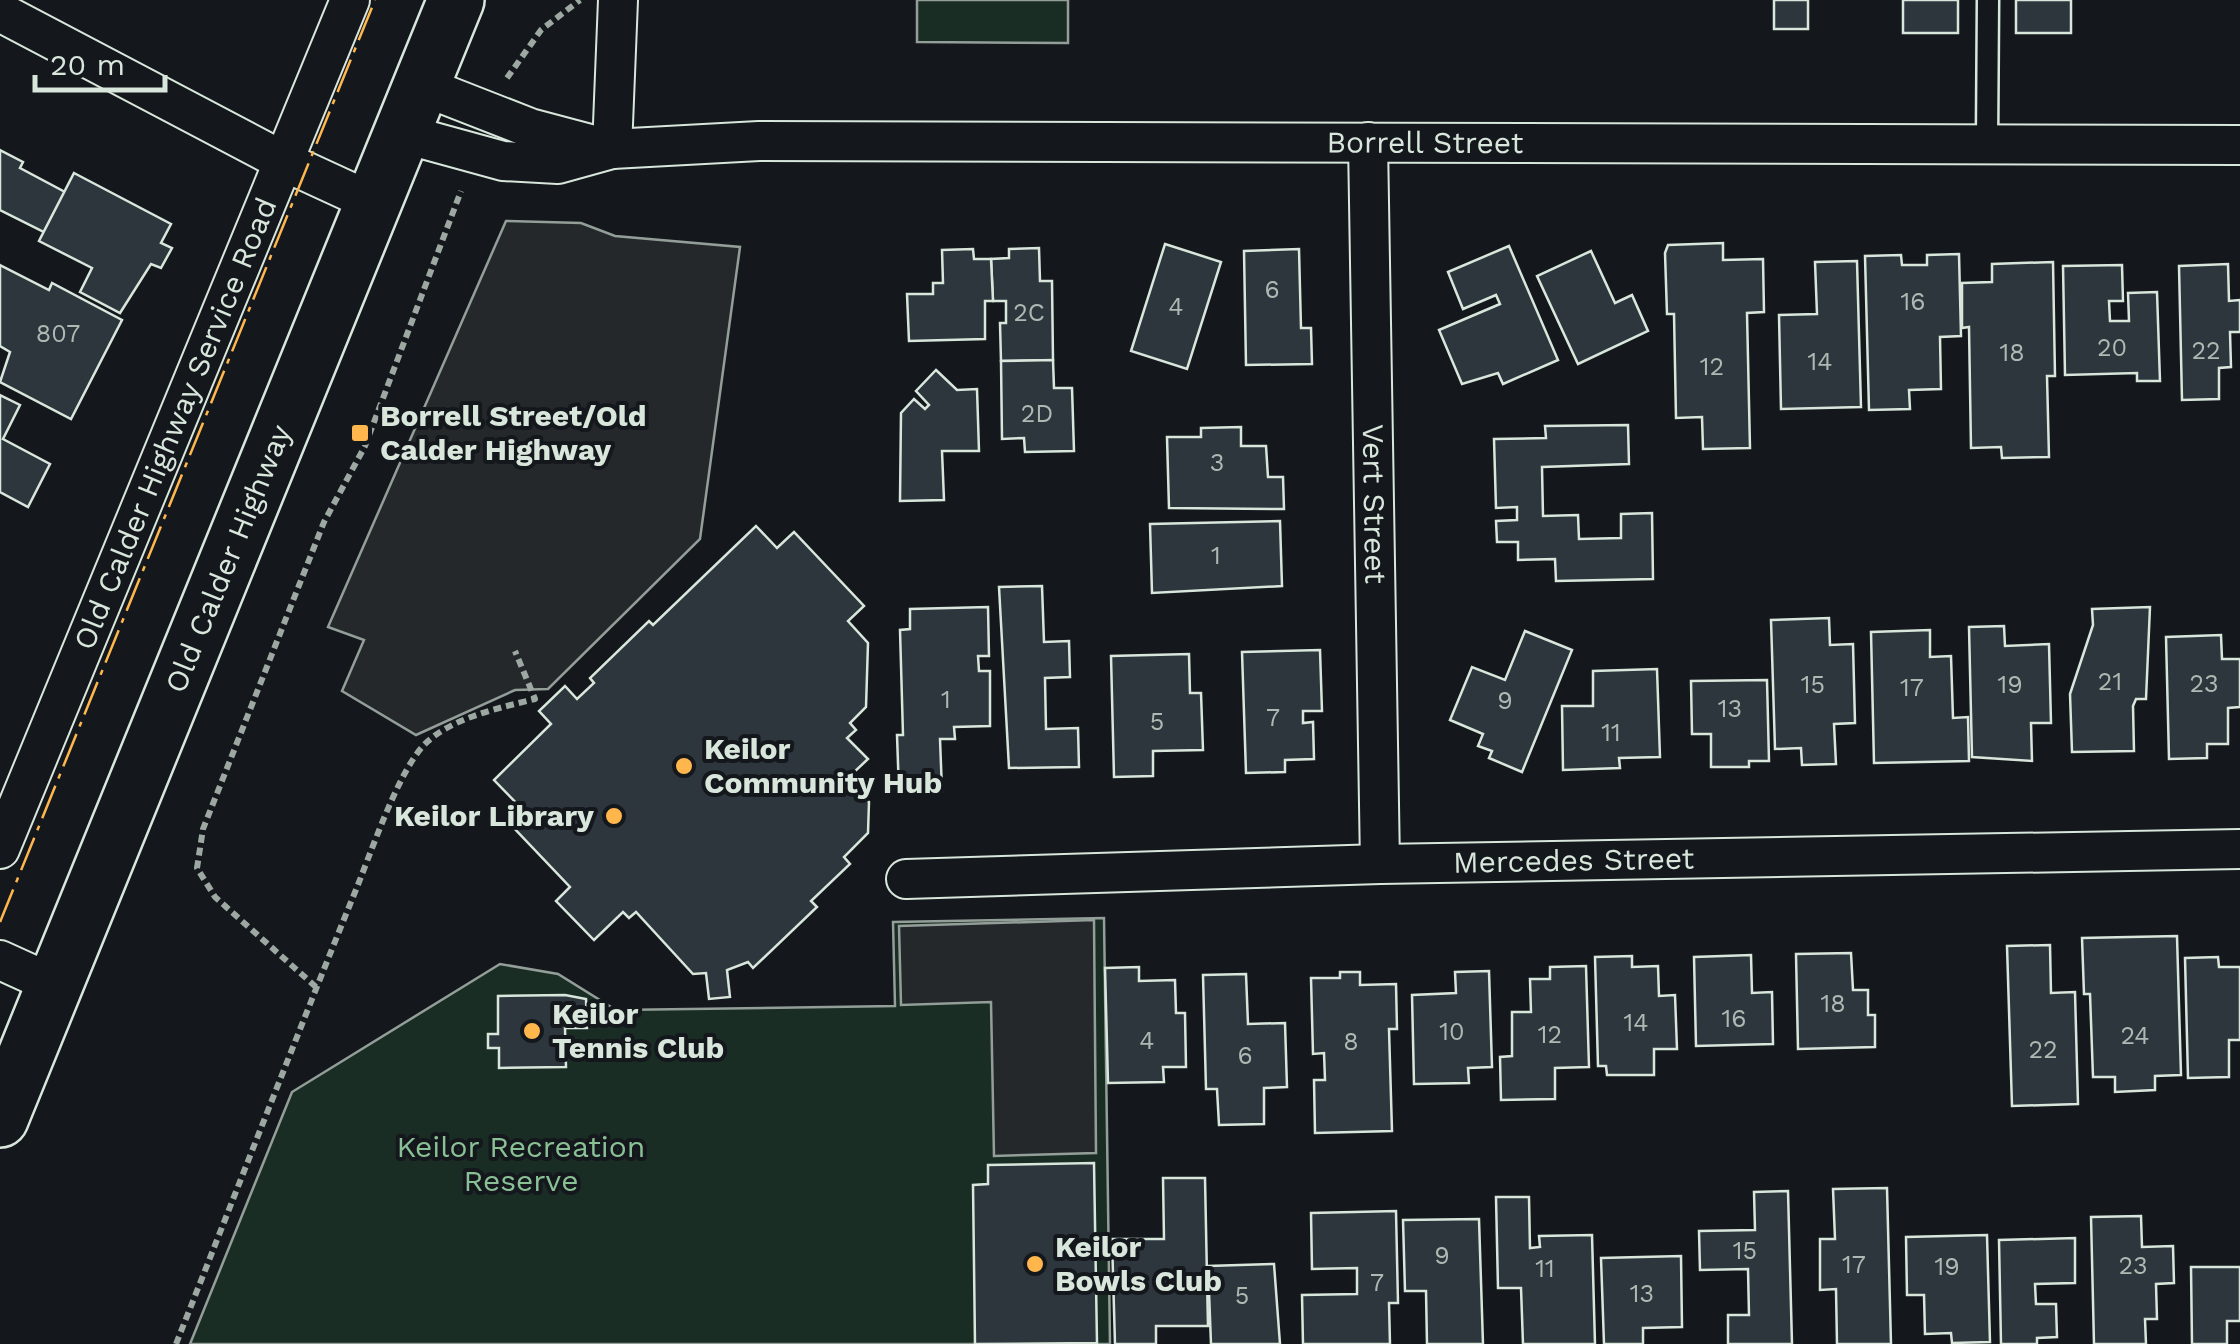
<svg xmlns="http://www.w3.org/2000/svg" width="2240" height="1344" viewBox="0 0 2240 1344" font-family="'Work Sans',sans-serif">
<rect width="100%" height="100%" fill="#14181c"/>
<!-- green -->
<g fill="#1a2d24" stroke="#939e99" stroke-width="2.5">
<path d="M917 0H1068V43L917 42Z"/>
<path d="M1104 918 1110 1344H190L292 1092 500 964 558 974 616 1010 895 1006 893 922Z"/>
</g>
<!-- parking -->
<g fill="#24282b" stroke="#939e99" stroke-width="2.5">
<path d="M506 221 581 223 615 236 740 247 700 539 548 689 515 690 416 735 342 691 364 640 328 627Z"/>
<path d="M1094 920 1096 1153 994 1156 991 1002 901 1005 899 926Z"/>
</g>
<!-- building -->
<g fill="#2c363c" stroke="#d8e6dc" stroke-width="2.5">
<rect x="1774" y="0" width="34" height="29"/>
<rect x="1903" y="0" width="55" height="33"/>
<rect x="2016" y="0" width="55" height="33"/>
<path d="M0 150 23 162 20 168 65 192 44 232 0 210Z"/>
<path d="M74 173 171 224 161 243 172 248 161 268 151 264 120 313 80 292 92 268 39 241Z"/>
<path d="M1723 243V260L1763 259 1764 312 1747 313 1750 448 1703 449 1702 417 1676 418 1674 314H1667L1665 253 1668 245Z"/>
<path d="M1165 244 1221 262 1187 369 1131 351Z"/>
<path d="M1509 246 1558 360 1503 384 1498 373 1462 384 1439 330 1500 304 1496 295 1463 309 1448 272Z"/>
<path d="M1039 248 1040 281H1052L1053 360 1001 361 1000 323H1006V301H993L991 259 1009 258V249Z"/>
<path d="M973 249 974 259H991L993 301H985V339L909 341 907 294H933V283H943L942 250Z"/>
<path d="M1299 249 1301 328H1311L1312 364 1246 365 1244 251Z"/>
<path d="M1591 251 1615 303 1632 295 1648 331 1578 364 1537 276Z"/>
<path d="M1959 254 1961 336 1940 337 1941 389 1909 390 1910 409 1869 410 1865 256 1901 255 1902 265H1927V255Z"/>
<path d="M1857 261 1861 407 1781 409 1779 315 1817 314 1815 262Z"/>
<path d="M2053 262 2055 376H2047L2049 457 2002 458 2001 447 1971 448 1969 327 1962 328V283L1992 282V264Z"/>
<path d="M2228 264 2229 301 2240 300V332H2230L2231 367 2219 368V399L2182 400 2179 266Z"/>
<path d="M0 265 49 290 52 283 122 320 71 419 0 382 10 352 0 346Z"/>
<path d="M2122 265 2123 301H2109L2110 321H2129L2128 293 2157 292 2160 381H2137V373L2065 375 2063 266Z"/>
<path d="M1053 360 1054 388H1072L1074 451 1025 452 1024 438 1002 439 1001 361Z"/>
<path d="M936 370 957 390 977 389 979 451H942L944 500 900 501 901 413 914 399 925 409 929 405 916 391Z"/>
<path d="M0 395 20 405 3 439 50 464 28 507 0 492Z"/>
<path d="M1628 425 1629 464 1542 467 1543 516 1578 515 1579 539 1621 538V514L1652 513 1653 579 1556 581 1555 559 1518 560V542H1497L1496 521 1517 520V507L1496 508 1494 439 1546 438 1545 426Z"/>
<path d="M1241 427V446H1266L1268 477H1283L1284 509 1169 508 1167 437H1201V428Z"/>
<path d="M1280 521 1282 586 1152 593 1150 524Z"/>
<path d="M756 526 777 548 794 532 864 606 848 621 868 643 866 707 850 723 856 730 847 738 868 759 853 773 865 786 859 792 869 802 868 833 844 857 850 864 811 901 817 907 753 968 748 962 727 970 730 997 709 999 706 973 693 974 636 912 629 918 623 912 594 940 556 901 570 887 513 827 527 814 494 780 551 724 539 711 565 686 577 699 594 683 590 678 649 621 653 625Z"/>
<path d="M1042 586 1044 642 1069 641 1070 677 1045 678 1046 729 1078 728 1079 767 1009 768 999 587Z"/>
<path d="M988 607 989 656H978L979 671H990V726L954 727 955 739H940L942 791 899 792 897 735H903L900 630 910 629V609Z"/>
<path d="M2150 607 2146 699H2136L2133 706 2134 751 2072 752 2070 694 2093 625 2092 609Z"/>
<path d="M1829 618 1830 645 1853 644 1855 723 1834 724 1836 764 1802 765 1801 748 1775 749 1771 620Z"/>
<path d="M2004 626 2005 646 2049 644 2051 723H2031L2032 761 1972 757 1969 627Z"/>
<path d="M1930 630V657L1951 656 1953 718 1968 717 1969 761 1874 763 1871 632Z"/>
<path d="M1525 631 1572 650 1522 772 1489 758 1492 751 1478 746 1483 734 1450 720 1472 667 1505 680Z"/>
<path d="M2221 635 2222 659H2240V707L2228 708V744H2207V758L2169 759 2166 637Z"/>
<path d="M1320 650 1322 711H1303V723L1313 722 1314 759 1285 760V772L1246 773 1242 652Z"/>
<path d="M1189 654 1190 693H1201L1203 750 1153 751V776L1114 777 1111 656Z"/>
<path d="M1657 669 1660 757 1619 758 1620 768 1563 770 1562 706H1593V671Z"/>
<path d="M1767 680 1769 761H1749V767H1711V734H1692L1691 681Z"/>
<path d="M2177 936 2181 1075 2155 1076V1090L2115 1092V1077H2093L2090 994H2084L2082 938Z"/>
<path d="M2050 945 2051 993 2075 992 2078 1104 2012 1106 2007 946Z"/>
<path d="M1851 953 1853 990H1868V1015H1875V1047L1798 1049 1796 954Z"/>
<path d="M1751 955 1752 993 1772 992 1773 1044 1696 1046 1694 957Z"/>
<path d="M1632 956V967L1658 966 1659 996 1675 995 1677 1049H1654V1075H1607L1606 1066H1598L1595 957Z"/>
<path d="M2218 957 2219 967H2240V1040H2229V1077L2188 1078 2185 958Z"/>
<path d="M1586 966 1589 1067 1555 1068V1099L1501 1100 1500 1057 1512 1056V1012H1531L1530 979H1550V967Z"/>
<path d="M1139 967V981L1175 980 1176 1013H1185L1186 1067H1163L1164 1082 1108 1083 1105 968Z"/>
<path d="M1489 971 1492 1067 1468 1068 1469 1083 1414 1084 1412 995 1456 993 1455 972Z"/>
<path d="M1340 972H1360V985L1396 984 1397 1029H1389L1392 1131 1315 1133 1314 1080H1325L1324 1053 1313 1054 1311 978H1340Z"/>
<path d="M1246 974 1248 1024 1285 1023 1287 1087 1264 1088V1124L1219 1125 1217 1089H1206L1203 975Z"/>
<path d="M565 995 586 999 587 1028H565L566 1067 499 1068V1048H488V1034H498V996Z"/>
<path d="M1094 1163 1097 1343 975 1344 973 1185 988 1184V1165Z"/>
<path d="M1163 1178H1205L1208 1326H1156V1344H1115L1112 1239H1164Z"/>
<path d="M1887 1188 1891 1344H1837L1836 1289 1820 1290V1239H1835L1833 1189Z"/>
<path d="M1788 1191 1792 1344H1728V1315H1749L1748 1269 1700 1270 1699 1231 1755 1230 1754 1192Z"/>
<path d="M1496 1197H1529L1530 1248 1540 1247 1539 1236 1592 1235 1595 1344H1523L1521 1288H1498Z"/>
<path d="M1396 1211 1398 1303H1389L1390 1344H1303L1302 1295 1357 1294V1268L1312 1269 1311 1213Z"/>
<path d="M2141 1216 2142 1247 2173 1246 2174 1283 2156 1284 2157 1319H2145L2146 1344H2094L2091 1217Z"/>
<path d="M1479 1219 1483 1344H1427L1426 1291H1405L1403 1220Z"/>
<path d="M1987 1235 1990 1342 1952 1343 1951 1333 1925 1334 1924 1295H1907L1906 1237Z"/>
<path d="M2075 1238V1283L2035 1284 2036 1304H2056L2057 1337 2037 1338V1344H2001L1999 1240Z"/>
<path d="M1681 1256 1682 1327 1643 1328V1344H1604L1601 1258Z"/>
<path d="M1274 1264 1280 1344H1211L1208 1266Z"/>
<path d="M2191 1267H2240V1321H2227V1344H2192Z"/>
</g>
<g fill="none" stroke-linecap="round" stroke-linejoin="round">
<defs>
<path id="service" d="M1987 143 1988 0"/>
<g id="minor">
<path d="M0 12 283 161 372 202"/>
<path d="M420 85 530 128 609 149"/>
<path id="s1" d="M401 133 503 161 558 164 612 149 759 141 2240 145"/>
<path id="s2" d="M1368 142 1380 864"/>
<path d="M612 149 618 0"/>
<path id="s3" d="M0 849 350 0"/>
<path id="s4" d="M906 879 1380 864 2240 849"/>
<path d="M0 960 55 985"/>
</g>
<g id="primary">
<path id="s5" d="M0 1119 456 0"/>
</g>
</defs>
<!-- service casing -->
<use href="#service" stroke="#d8e6dc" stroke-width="25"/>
<!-- minor casing -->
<use href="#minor" stroke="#d8e6dc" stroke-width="42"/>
<!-- primary casing -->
<use href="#primary" stroke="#d8e6dc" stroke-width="60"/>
<!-- path -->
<g stroke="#9da8a2" stroke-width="6" stroke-dasharray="8 5" stroke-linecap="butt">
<path d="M507 78 541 30 580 0"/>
<path d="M316 987 215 897 197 868 203 829 324 522 365 446 461 191"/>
<path d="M176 1344C235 1195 293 1045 353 897 369 859 397 773 424 745 450 718 499 708 535 699L515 651"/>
</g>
<!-- service -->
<use href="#service" stroke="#14181c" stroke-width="20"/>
<!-- minor -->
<use href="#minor" stroke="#14181c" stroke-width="38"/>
<!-- primary -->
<use href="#primary" stroke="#14181c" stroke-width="55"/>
<!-- power -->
<path stroke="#ffb74d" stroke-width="2.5" stroke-dasharray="35 8 5 8" stroke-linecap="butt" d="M0 922 375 0"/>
</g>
<!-- markers -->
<g fill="#ffb74d" stroke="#14181c" stroke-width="4">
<rect x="350" y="423" width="20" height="20" rx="5"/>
<circle cx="684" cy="766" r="10"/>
<circle cx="614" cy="816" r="10"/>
<circle cx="532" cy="1031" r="10"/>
<circle cx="1035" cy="1264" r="10"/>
</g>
<g text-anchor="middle" stroke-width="8" stroke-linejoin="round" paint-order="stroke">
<!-- number labels -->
<g font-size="25" fill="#adbab4">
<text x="1272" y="298">6</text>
<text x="1913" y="310">16</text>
<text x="1176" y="315">4</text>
<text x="1029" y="321">2C</text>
<text x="58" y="342">807</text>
<text x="2112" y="356">20</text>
<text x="2206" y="359">22</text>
<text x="2012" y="361">18</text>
<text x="1820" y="370">14</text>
<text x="1712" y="375">12</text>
<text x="1037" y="422">2D</text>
<text x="1217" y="471">3</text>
<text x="1216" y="564">1</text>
<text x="2110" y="690">21</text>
<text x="2204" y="692">23</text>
<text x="1813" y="693">15</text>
<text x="2010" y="693">19</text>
<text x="1912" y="696">17</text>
<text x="946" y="708">1</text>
<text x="1505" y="709">9</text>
<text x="1730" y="717">13</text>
<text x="1273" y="726">7</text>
<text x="1157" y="730">5</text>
<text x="1611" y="741">11</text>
<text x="1833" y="1012">18</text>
<text x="1734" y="1027">16</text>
<text x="1636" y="1031">14</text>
<text x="1452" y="1040">10</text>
<text x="1550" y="1043">12</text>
<text x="2135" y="1044">24</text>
<text x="1147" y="1049">4</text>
<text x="1351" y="1050">8</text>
<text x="2043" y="1058">22</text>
<text x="1245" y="1064">6</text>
<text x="1745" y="1259">15</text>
<text x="1442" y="1264">9</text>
<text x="1854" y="1273">17</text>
<text x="2133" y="1274">23</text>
<text x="1947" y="1275">19</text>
<text x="1545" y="1277">11</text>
<text x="1377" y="1291">7</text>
<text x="1642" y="1302">13</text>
<text x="1242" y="1304">5</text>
</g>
<!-- street labels -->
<g font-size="30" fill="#d8e6dc" stroke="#14181c">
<text dy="10" stroke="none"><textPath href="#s1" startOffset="1030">Borrell Street</textPath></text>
<text dy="10" stroke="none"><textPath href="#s3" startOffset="460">Old Calder Highway Service Road</textPath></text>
<text dy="10" stroke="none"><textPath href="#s2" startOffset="362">Vert Street</textPath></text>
<text dy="10" stroke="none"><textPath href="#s5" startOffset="605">Old Calder Highway</textPath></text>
<text dy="10" stroke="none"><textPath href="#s4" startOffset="668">Mercedes Street</textPath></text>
</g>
<!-- poi labels -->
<g font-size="30" font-weight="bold" fill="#d8e6dc" stroke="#14181c" text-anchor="start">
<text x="380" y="426">Borrell Street/Old<tspan x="380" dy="34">Calder Highway</tspan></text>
<text x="704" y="759">Keilor<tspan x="704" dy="34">Community Hub</tspan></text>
<text x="594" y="826" text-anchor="end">Keilor Library</text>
<text x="552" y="1024">Keilor<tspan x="552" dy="34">Tennis Club</tspan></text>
<text x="1055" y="1257">Keilor<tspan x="1055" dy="34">Bowls Club</tspan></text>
</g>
<!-- park labels -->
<g font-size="30" fill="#8ac095" stroke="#14181c">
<text x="521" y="1157">Keilor Recreation<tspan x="521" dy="34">Reserve</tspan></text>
</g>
</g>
<!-- scale -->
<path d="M35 75v15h130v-15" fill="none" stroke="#d8e6dc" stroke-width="5"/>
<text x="50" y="75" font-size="30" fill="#d8e6dc" stroke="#14181c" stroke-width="8" paint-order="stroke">20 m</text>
</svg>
